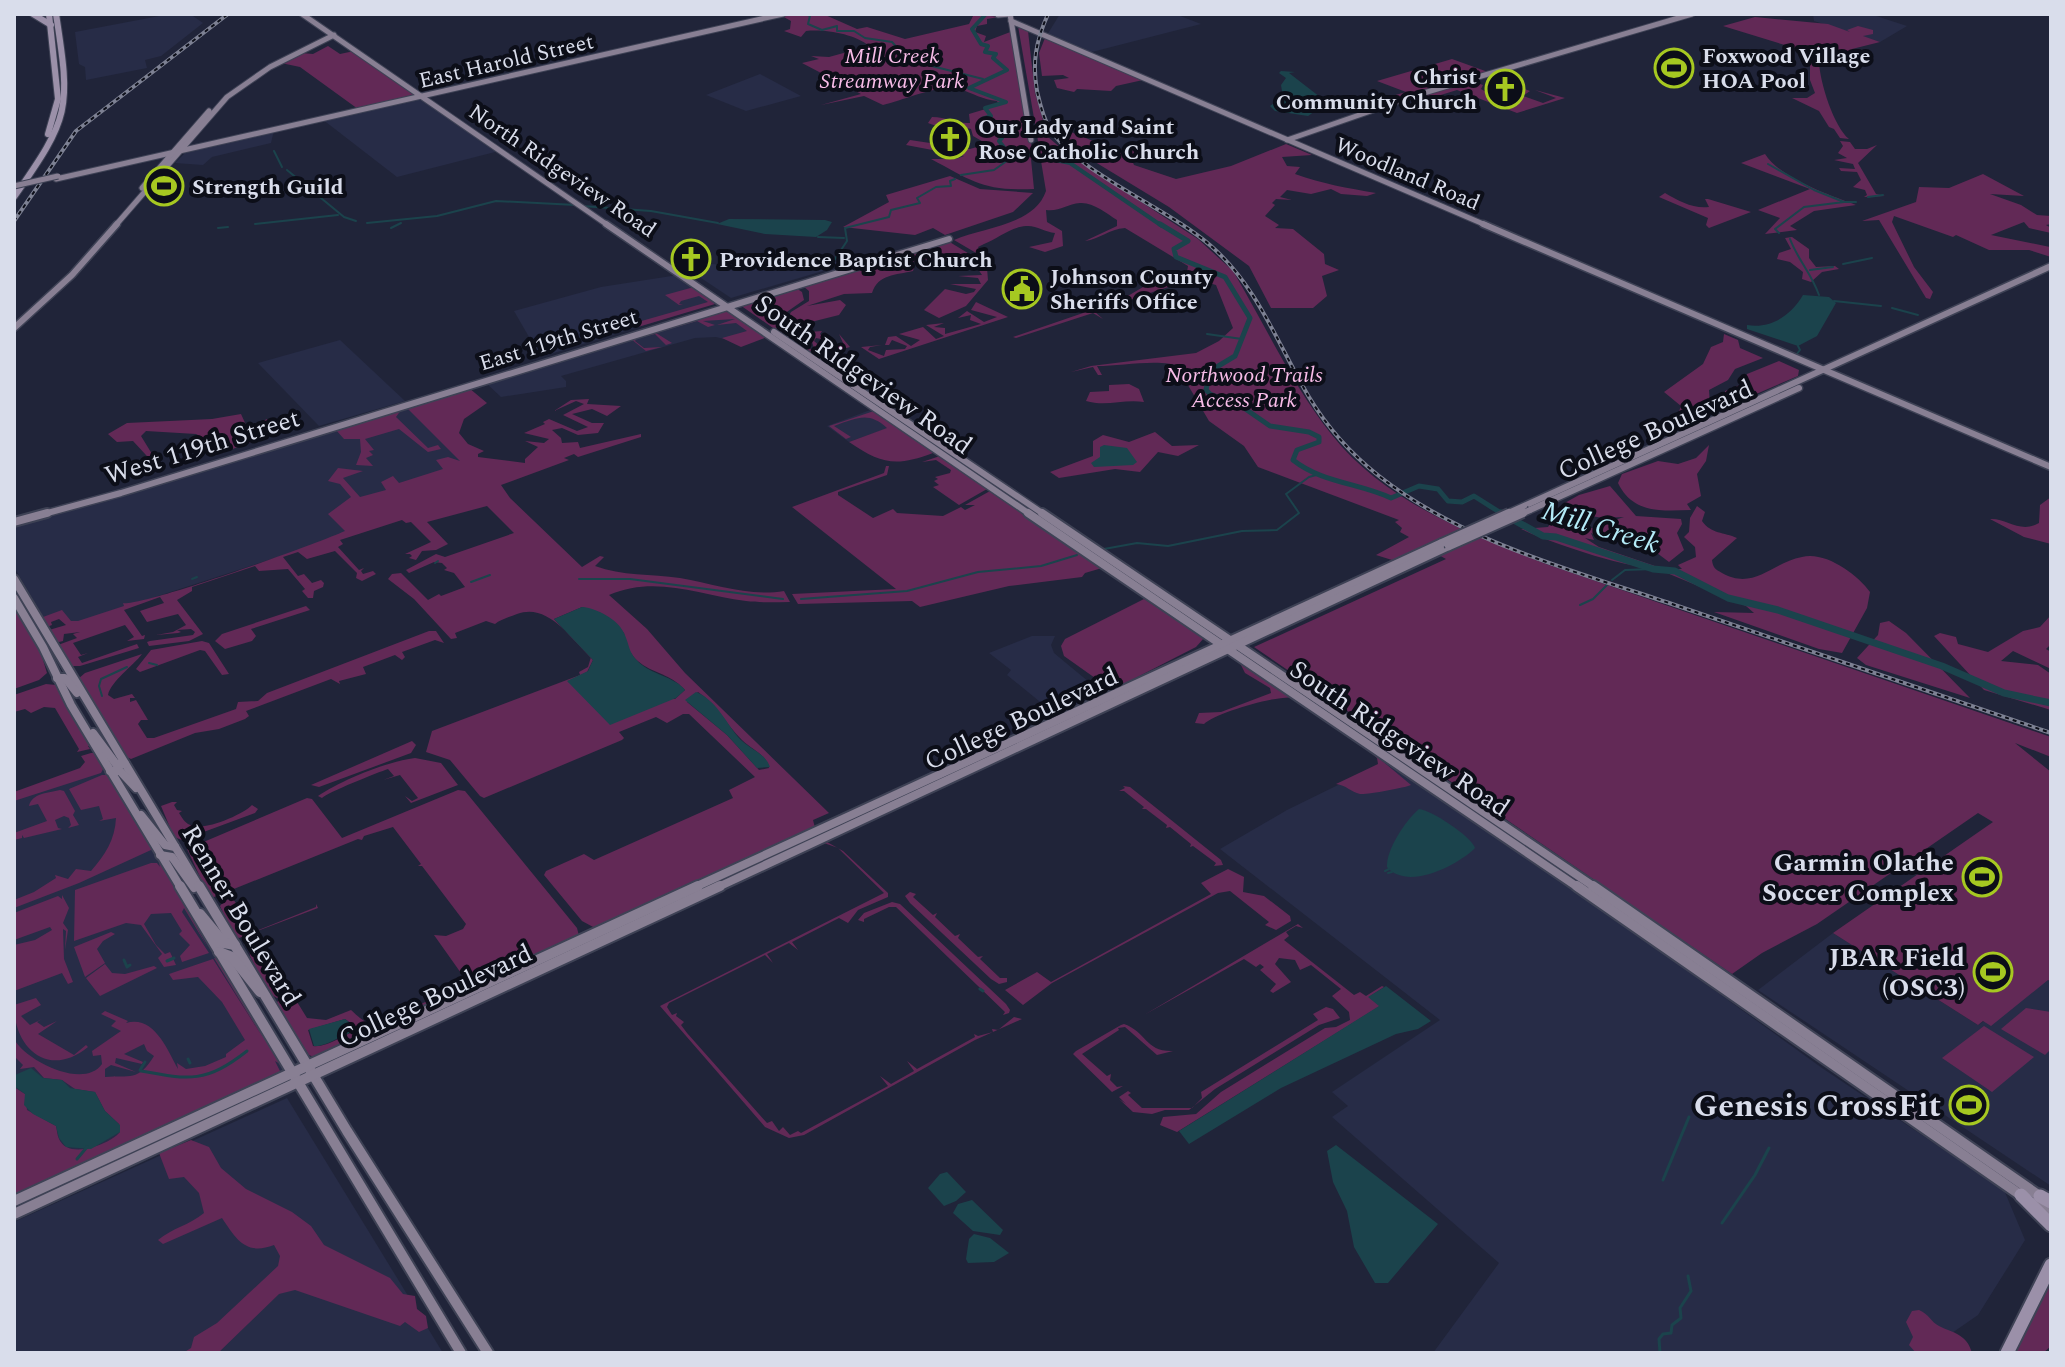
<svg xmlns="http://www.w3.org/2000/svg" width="2065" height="1367" viewBox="0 0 2065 1367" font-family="Spectral,serif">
<rect width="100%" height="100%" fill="#202439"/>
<!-- built -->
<g fill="#272c47">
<path d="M170 14H190L203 23 161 56 145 60 147 68 86 80 85 67 79 64 75 32Z"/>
<path d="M1060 14H1175L1201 24 1088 53 1047 35Z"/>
<path d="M1813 14H1870L1907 26 1880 42 1814 21Z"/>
<path d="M760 74 801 96 746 111 706 95Z"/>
<path d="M421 97 499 151 397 177 322 119Z"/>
<path d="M274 130 271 143 212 157 203 165 175 163 188 150Z"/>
<path d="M789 257 837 262 833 268 731 298 689 270 711 264 757 267Z"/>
<path d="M678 275 716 303 544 356 536 349 514 311 601 287Z"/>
<path d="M724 310 766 338 732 341 716 337 695 338 561 376 566 381V387L501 397 486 383Z"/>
<path d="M340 340 405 401 319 426 258 363Z"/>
<path d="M412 406 496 486 69 625 62 612 44 618 14 567V526Z"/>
<path d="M873 409 897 425 849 442 827 426Z"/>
<path d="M1032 636H1055L1051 645 1054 653 1101 692 1055 714 1007 675 1011 670 989 653Z"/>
<path d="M105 762 293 1074 14 1201V795Z"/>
<path d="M1385 762 1612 916 1822 1068 2004 1190 2025 1240 1978 1315 1923 1353H1433L1499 1263 1332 1117 1348 1106 1332 1092 1440 1020 1220 849 1287 810Z"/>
<path d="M1833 933 1978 1025 2048 980 2051 982V1186L1758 990Z"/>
<path d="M287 1098 443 1353H14V1222Z"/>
</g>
<!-- green -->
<g fill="#622956" fill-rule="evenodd">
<path d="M789 14H823L857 29 867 27 905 39 969 24 974 14 999 17 987 19V24L977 26 975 32 986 36 984 42 1013 31 1032 149 1037 151 1038 141 1018 26 1028 31 1035 93 1048 137 1069 155 1198 239 1233 271C1265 325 1293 386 1332 435 1384 501 1470 534 1546 564L2051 737V757L2015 743 2051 772V982L2048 980 1991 1026 1983 1021 1978 1025 1833 933 1993 822 1978 813 1817 924 1762 953 1732 974 1254 647 1446 559 1435 553 1440 541 1392 560 1376 555 1409 537 1400 532 1402 528 1395 522 1399 520 1258 467 1244 446 1209 421 1185 380 1182 367C1161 358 1122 366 1097 366L1102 375H1098L1093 367 1071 372 1091 366 1196 353 1219 341 1233 328 1216 285C1194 278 1171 286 1150 293L1159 300 1148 294 1095 312 1103 319 1093 313 1016 338 1013 337 1121 300 1155 280 1187 272 1188 266 1125 228C1109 229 1100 239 1085 241L1117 226V220C1106 213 1093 202 1080 203 1067 204 1059 212 1046 210L1047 222 1062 231 1063 246 1045 252 1029 247 1052 242 1055 233C1045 232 1036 225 1026 226 1011 227 997 239 984 244L978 247 983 257 954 240C982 227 1034 226 1046 191L1041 161 1031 159 1034 189C983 191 974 182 931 159H956L964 156 906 145 910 140 970 149 987 144 973 136 971 129C953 124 949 131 928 123L932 117C947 117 957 124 970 123L969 114 999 105 997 101C983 100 973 93 959 89 938 84 905 100 883 105L864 96 821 105 861 94 802 63 819 59 811 56 829 57 869 46C855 34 825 29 806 31L801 37 784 31 790 29 791 21 782 16Z"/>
<path d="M1755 17 1828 24 1850 32 1847 30 1858 26 1873 30V34L1863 36 1880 42 1852 49 1853 53 1869 59 1857 64 1855 58 1837 57 1840 62 1723 26Z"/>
<path d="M1045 38 1143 80 1116 86 1111 91 1077 89 1074 92 1057 88 1054 80 1069 78 1063 75 1042 76 1039 53Z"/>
<path d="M328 46 340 54 354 51 416 96 358 109 300 67 281 63 301 53 313 54Z"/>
<path d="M1452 59 1488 72 1387 103 1378 100 1406 92 1377 81Z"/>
<path d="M1810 59 1819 62C1820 83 1834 127 1849 139L1840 138 1834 129 1829 127 1819 111 1792 98H1807L1815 93 1810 80Z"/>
<path d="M1472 81 1483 85 1481 89 1495 97 1500 95 1484 87 1489 86 1508 98 1513 97 1489 85 1501 87 1498 89 1515 95 1522 93 1502 81 1530 91 1523 96 1543 103 1556 98 1535 90 1565 98 1517 113 1457 90 1431 98 1422 96Z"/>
<path d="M1054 125 1115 150 1134 148 1146 152 1143 157 1131 158 1134 165 1176 179 1231 166 1286 144 1312 155 1282 157 1287 166 1300 167 1295 174C1323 184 1347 188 1376 193L1367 196 1341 194 1331 189 1311 194 1287 190 1280 197 1292 200 1276 199 1272 203 1275 205 1265 216 1279 225 1275 228 1293 229 1324 254 1325 264 1339 270 1322 276 1327 296 1313 308H1271L1249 266 1169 207 1082 154Z"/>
<path d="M1840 141 1850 142 1855 149H1867L1877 145 1858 163 1876 194 1885 196 1864 197 1867 195 1865 190 1853 187 1861 180 1857 172 1841 171 1839 168 1855 169 1853 164 1834 160 1847 158 1838 153 1843 146Z"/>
<path d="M1765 154C1780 178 1829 195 1856 205L1814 211 1790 226 1797 230 1765 234 1780 218 1758 210 1810 189 1741 163Z"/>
<path d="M1983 174 2024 196 1990 194 2021 205 2037 215 2051 216V224L2046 225 2051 228V233L2029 228 2024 222 1991 235 2050 247 2051 257 2029 250H1989L1956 235 1953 237 1894 216 1892 222 1914 267 1933 292 1930 299 1926 298 1879 220 1862 221 1916 202 1919 187 1949 188Z"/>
<path d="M950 176 980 189 1033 193 1013 212 945 235 933 228 915 235 843 227 889 202 886 195Z"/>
<path d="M1665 193C1679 201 1693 209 1709 207L1705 199H1708L1751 212 1709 228 1706 225 1708 218 1659 197Z"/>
<path d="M1792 237 1809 249V258L1816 267 1835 266 1839 269 1822 272 1811 282 1802 279 1803 272 1790 262 1777 259 1779 253 1791 249 1785 238Z"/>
<path d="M948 241 976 258C956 267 935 253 906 264L914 267 913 271C896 275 878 274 872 293L844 294 807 306 840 300 846 305 839 315 807 323 805 327 809 332 822 331 820 334 831 345 824 346 821 339 816 338 814 341 821 347 814 348 811 339 802 336 808 348 815 351 844 345 839 334 850 347 814 357 786 338 789 334 800 336 785 329 789 328 786 322 791 312 809 301V291L803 286Z"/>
<path d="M978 260 987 268 988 280 966 306 939 318 924 310 945 289 966 294 974 292 976 289 950 284H981L978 278 958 276 982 275 978 269 966 268Z"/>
<path d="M694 287 715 304 638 327 613 319 620 317 638 322 708 302 699 296 681 301 679 304H683L679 305 665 295Z"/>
<path d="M796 288 802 292 804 300 781 316 780 324 785 331 783 335 740 305Z"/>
<path d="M976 302 1008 317 879 359 861 347 882 345 870 347 868 350 884 356 886 350 905 349 907 346 892 340 889 345H885L888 337 896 336 911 346 920 340 899 334 923 327 936 339 944 336 926 325 944 323 934 327 945 328V334L981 324 970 320 971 315 958 318 967 311 984 322 997 317 971 310Z"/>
<path d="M727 309 767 337 741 347 722 338 747 331 736 323 717 325 735 319 703 321 715 325 708 327 697 321 656 333 672 343 666 345 655 334 637 338 635 341 644 348 662 347 646 351 631 339Z"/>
<path d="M1724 334 1738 340 1740 348 1763 358 1735 369 1728 380 1709 390 1710 405 1683 425 1675 422 1681 406 1664 392 1703 364 1711 347 1723 342Z"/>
<path d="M1779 361 1799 370 1798 376 1733 404 1725 403V391L1742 384 1747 374Z"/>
<path d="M1129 384 1139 389 1144 402C1123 399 1106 407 1086 401L1090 392 1109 391V385Z"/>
<path d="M469 388 487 403 464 419 459 433 468 444 484 451 478 454V457L525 463V459L538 447 525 441 544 443 549 439 524 433 545 424 543 422 549 419 577 431 588 427 563 415 584 404 576 401 554 411 571 400 589 399 587 404 621 406 607 416 592 409 572 414 592 423H604L598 433 578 435 562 428 552 430 561 438 562 443 578 442 580 448 641 434V437L578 457 574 454 564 458 569 460 501 485 510 498 582 567 600 556 604 557 595 566C622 576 651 574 680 578 715 584 749 597 784 591L790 602C776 602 760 603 746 601 698 595 656 575 609 595L647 629 685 673 829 813 813 820 815 828 605 924 595 928 582 921 544 875 546 871 584 854 594 860 733 798 729 790 755 777 689 714H683L667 723 656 717 619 732 624 738 622 740 484 798 480 796 450 760 426 752 432 731 580 675 579 672 588 667 591 657C568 635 547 603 517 614 509 617 500 620 495 624L486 621 455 633 457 638 451 639 414 599 388 579 392 574 401 573 428 600 439 594 441 596 465 587 454 573 444 570 447 568 442 563 434 562 409 573 406 570 436 554 445 557 514 533 487 506 427 522 448 544 436 550 422 551 416 560 409 558 412 556 410 554H405L431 542 411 522 406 523 402 520 340 540 343 544 338 547 359 570 364 568 361 571 363 574 373 571 376 574 362 581 356 578 357 573 335 551 307 559 298 552 283 557 298 576 304 574 312 583 321 580 324 583 323 587 314 591 313 598H308L302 591 305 589 288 569 259 571 255 566 192 587V591L177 600 203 634 189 641 149 646 147 642 150 641 193 635 195 632 191 629 177 630 181 632 178 633 156 635 173 632 186 625 178 614 147 622 140 611 164 603 160 597 124 610 142 636 145 635 144 639 127 641 134 637 125 625 73 643 81 655 88 653 78 657 82 663 137 644 139 648 80 666H70L58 645 77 638 73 634 80 632 64 634 63 641 55 643 49 630 66 625 59 619 51 622 52 625 47 627 43 617 62 610 71 621H78L124 606 123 603C142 607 316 544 345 531L328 514 351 497 340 484 328 481 338 468 363 471 343 478 360 497 386 490 381 482 393 476 399 483 443 469 436 460 448 457 460 461 407 408ZM582 607 601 613 624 633C631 676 665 666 685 690L675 699 568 682 587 672 593 660 554 619ZM698 692C717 704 726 725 742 740 752 750 766 754 769 768L759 770 727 735 687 702Z"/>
<path d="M401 410 396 417 428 448 438 445 441 449 428 452 399 429 365 439 374 450 369 451 373 455 366 458 373 466 356 465 361 452 360 439H344L336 430Z"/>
<path d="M874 411 933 452V453C896 467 881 464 849 442L887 428C869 412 859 417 834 426L851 437 846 439 829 426Z"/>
<path d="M241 414 246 425 253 426 267 419 281 431 219 454 218 445 196 434 146 431 141 436 160 467 158 468 133 441 117 442 108 434 127 423 212 419Z"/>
<path d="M1155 432 1172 446 1199 445 1178 456 1158 452 1140 472 1115 469 1059 478 1050 472 1093 456V441L1103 435 1129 442Z"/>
<path d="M1709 445 1706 461 1697 474 1701 496 1687 504 1691 510C1662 511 1633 514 1618 483L1622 474 1658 461 1678 464 1696 458Z"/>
<path d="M940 456 987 489 959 505 933 487 939 485 934 481 938 479 935 477 950 473 951 470 936 460 922 462Z"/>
<path d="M886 466H889L887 475 838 492V495L873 518 893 509 897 513 943 516 961 507 965 510 975 505H965L990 491 1102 568 1085 573 1082 577 1009 586 920 607 912 601 798 604 792 594 896 589 792 507 884 473Z"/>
<path d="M1610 486 1636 516 1681 519 1682 524 1677 533 1684 550 1669 562 1653 550 1658 549 1626 531H1616L1604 538 1591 533 1594 540 1585 538 1599 547 1655 566C1635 572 1544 540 1521 529L1548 527 1554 518C1568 516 1581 526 1596 529L1602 524 1624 517 1603 518 1562 511 1563 504 1579 495Z"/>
<path d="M2051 497V544L2024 537 1990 519C2007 518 2020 534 2039 523L2040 505Z"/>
<path d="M1697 506 1705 512 1702 521C1711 534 1724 532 1737 538L1712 560C1713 568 1715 569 1722 573 1754 591 1771 563 1802 557 1825 551 1857 574 1870 592L1867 608 1842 653 1819 649 1714 612 1754 613 1746 606 1667 573 1663 569H1682L1678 565 1696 557 1695 547 1684 537 1689 532 1690 518Z"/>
<path d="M1144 599 1204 638 1196 647 1112 690 1064 656 1061 646 1065 639Z"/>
<path d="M14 603 39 647 47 673 39 680 14 689Z"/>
<path d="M306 606 310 610 251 629 256 636 252 641 225 649 215 641 222 634Z"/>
<path d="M2051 615V644L2046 649 2051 652V669L2013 651 2001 661 2038 665 2051 674V710L1984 690 1934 636 1940 633 1956 637 1958 644 1988 652 2023 631 2040 627Z"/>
<path d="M1889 621 1906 633 1970 698 1866 665 1857 658 1878 635 1880 623Z"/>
<path d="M429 631H436L444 643 435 640 402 652 405 657 402 660 395 655 363 667 366 674 339 681 340 684 331 679 246 711 249 716 245 719 219 729 195 733 131 759 124 756 78 679 85 673 142 654C133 666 111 681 108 695L114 699 132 694 135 698H130V702L136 700 148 720H141L138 724 147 738H154L236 709 238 702 258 701 267 693Z"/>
<path d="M202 641 209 643 229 674 222 675 205 651 200 650 140 672 136 669 151 650Z"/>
<path d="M1246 664 1295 698C1279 694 1215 713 1204 724L1195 723 1199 713 1221 712 1271 693 1270 688 1245 673 1241 665Z"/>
<path d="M46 684 56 685 91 746H88L90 749 77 752 79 749 55 708 44 707 31 713 25 709 14 712V695Z"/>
<path d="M412 741 416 745 411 753 319 787 311 785Z"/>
<path d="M1362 744 1411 785C1404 788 1366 795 1360 794 1351 792 1346 785 1336 784L1378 764 1377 758Z"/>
<path d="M91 753H96L104 767 101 773 14 801V792L80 768 85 762 81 756Z"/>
<path d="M415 758 441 763 458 785 411 803 405 796 412 801 418 798 400 775 383 780 394 776 388 769C379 772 326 793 322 798L318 796C340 781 385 762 415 758Z"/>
<path d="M102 775H109L151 845V850L79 883 14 908V900L34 892 56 878 55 875 68 879 76 869 91 871C105 855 115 840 116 818L99 821 103 819 99 806 81 810 69 789Z"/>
<path d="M1123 786 1130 787 1221 860 1223 865 1214 866 1216 863 1193 846 1190 847 1191 844 1170 827 1166 828 1167 825 1146 809H1142L1144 807 1124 791H1119L1125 788Z"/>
<path d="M60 790 64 791 75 811 73 815 79 825 68 828 71 825 69 818 64 816 55 820 58 828 62 829 24 838 22 835V838L14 840V833L47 821 38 804 29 806C32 793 48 793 60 790Z"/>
<path d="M458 790 465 791 577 928 579 936 416 1013 411 1006 414 1007 468 983 434 935 446 936 463 929 466 924 422 866H418L421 864 393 827 364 836 362 840 358 839 214 897 209 896 187 849 307 798 312 799 342 838Z"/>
<path d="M172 802H177L174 805 177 810 182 811 179 813C183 819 185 824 193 826 207 830 244 814 252 805L258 809 255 813 182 840 174 837 161 806Z"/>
<path d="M827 842 843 851 888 893V897L858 910 848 923 839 918 792 942 798 950 789 943 767 954 773 963 765 955 669 1003 667 1007 672 1015 677 1013 676 1016 684 1022 681 1025 687 1033 767 1123 772 1121 779 1131 786 1124 783 1127 790 1135 798 1131 801 1133 888 1086 880 1076 891 1084 914 1071 907 1061 917 1069 975 1037 974 1034 978 1036 993 1032 992 1029 998 1030 1014 1017 1022 1019 975 1040 804 1135 789 1138 765 1127 660 1006 884 893 838 848 824 843Z"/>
<path d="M151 863H157L160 867 159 863 163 865 208 948 184 908 182 912 209 953 182 962 180 956 190 945 179 934 182 931 171 913 151 914 144 924 156 945 165 954 170 952 176 965 164 967 158 958 162 954 141 925 126 923 74 941 75 890Z"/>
<path d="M1228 869 1244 877 1243 892 1264 896 1290 916 1291 921 1276 930 1265 925 1269 922 1230 891 1218 893 1052 983 1023 1005 1005 990 1037 972 1051 982 1211 894 1201 883Z"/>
<path d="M910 892 916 894 913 897 933 915 937 913 935 917 955 936 960 934 958 938 978 957 983 956 980 959 1000 978H1007V982L999 984 991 979 910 903 905 896Z"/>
<path d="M62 895 69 908 63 923 68 930 65 950 66 931 63 929 64 959 73 982 68 984 62 973 14 991V945L35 940 52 930 50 927 14 940V913L58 896 62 899Z"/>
<path d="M233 899 256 931 316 907V904L318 908 239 938 234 936 220 906 225 900Z"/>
<path d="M892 902 900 904 1006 1004 1010 1010 1009 1013 1003 1015 1005 1012 896 907H889L864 919V922L858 920 864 913Z"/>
<path d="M1298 924 1303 928 1296 926 1286 932 1289 936 1284 940 1354 995 1360 992 1366 996 1382 986 1384 987 1369 997 1380 1006 1177 1132 1160 1125 1163 1117 1196 1114 1221 1092 1325 1028 1336 1027 1350 1020 1349 1012 1332 996 1341 989 1311 965 1300 970 1295 960 1279 958 1275 964 1291 982 1273 993 1270 991 1276 984 1260 970 1264 967 1260 964 1256 967 1244 959 1144 1015Z"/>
<path d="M111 932 115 934 103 941 97 949 105 963 85 977 74 947Z"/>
<path d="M256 940H263L260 944 273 964 277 963 274 965 292 991 277 998 272 995 271 998 250 956 249 945Z"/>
<path d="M214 958 219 959 280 1064 275 1061 280 1071 278 1076 14 1198V1087L25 1094 27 1110 56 1126C57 1130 57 1135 59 1139 68 1160 109 1145 120 1132L119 1124 105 1111 95 1092 75 1089 62 1080 44 1078 34 1067 20 1069 23 1065 14 1056V1039C26 1061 84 1090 102 1064L101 1055 93 1056 92 1051 121 1031 111 1026 116 1021 101 1014 105 1011 128 1021 126 1023C154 1015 167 1049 178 1069L177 1063 186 1069 205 1066 226 1057V1054L245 1040 222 1002 198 977 173 980 169 974 213 959 263 1038ZM144 1044 147 1051 154 1056C138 1082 130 1075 105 1077V1069L111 1065 136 1072 115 1063 116 1058 142 1064 143 1062 124 1054Z"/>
<path d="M105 964 112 973 125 974 154 966 157 968 100 996 86 978Z"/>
<path d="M296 994 294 997 307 1018 326 1020 351 1010C373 1031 374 1025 401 1013L405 1015 316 1058 309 1055 279 1008 309 1057 274 1003ZM345 1019 359 1029C346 1034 326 1048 313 1046L308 1030Z"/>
<path d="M36 998 41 1005 21 1016 30 1025 42 1019 37 1022 44 1027 57 1021 38 1034 74 1055 86 1045 88 1047C49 1079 14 1049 14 1005Z"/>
<path d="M1326 1007 1333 1009 1340 1018 1319 1025 1215 1089 1189 1110H1165L1152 1114 1133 1112 1119 1099 1126 1104 1119 1097 1128 1091 1131 1093 1128 1095 1142 1108H1192L1202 1098 1201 1092 1318 1020 1313 1014Z"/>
<path d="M2026 1008 2051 1012V1049L2045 1055 2001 1029Z"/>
<path d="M1124 1024C1147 1032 1145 1052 1173 1051L1157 1055 1125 1027 1118 1028 1119 1030 1082 1054 1107 1076 1111 1074 1110 1080 1117 1087 1123 1086 1112 1092 1073 1054 1076 1051 1121 1025Z"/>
<path d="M1984 1026 2034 1057 1992 1092 1942 1058Z"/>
<path d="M191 1140 209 1147 221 1168 246 1189 292 1212 311 1226 324 1245 390 1278 403 1294 415 1296 417 1309 426 1316 428 1328 419 1332 405 1322 400 1326 295 1290 279 1294 218 1353H183L191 1348 194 1337 217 1323 278 1266 280 1256 274 1245C246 1256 236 1239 222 1218L163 1244 158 1240C172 1228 190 1225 204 1213L199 1193 184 1177 169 1179 159 1153Z"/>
<path d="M2051 1276V1346L2043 1353H2011Z"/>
<path d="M1919 1310C1929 1314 1931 1322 1939 1326 1953 1333 1967 1334 1972 1353H1916L1909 1345 1913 1337 1906 1322 1912 1311Z"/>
</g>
<!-- water -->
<g fill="#1b434c">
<path d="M1281 71 1295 72 1289 73 1320 97 1342 99 1347 103 1318 109 1308 116 1275 111 1270 106 1283 97 1281 85 1286 78 1279 73Z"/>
<path d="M729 219 825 220 832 222 827 230 816 237 765 234 717 224Z"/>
<path d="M1803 295 1829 297 1836 303 1817 336 1798 346 1747 329V325C1772 329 1791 315 1803 295Z"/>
<path d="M1104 445 1127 448 1137 462 1133 465 1094 467 1091 463 1100 457V447Z"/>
<path d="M582 607C596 608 618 619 624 633 631 648 627 652 642 665 655 675 676 678 685 690L676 698 610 725 567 681 588 671 593 660 554 619Z"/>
<path d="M696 692C715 699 726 722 738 737 748 749 765 752 770 767L757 768 727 735 685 700Z"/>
<path d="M1419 809C1431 810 1471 836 1475 848 1457 866 1407 891 1387 867 1386 850 1405 821 1419 809Z"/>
<path d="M1386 986 1431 1021 1418 1029 1396 1034 1281 1088 1189 1144 1179 1131 1379 1006 1368 997Z"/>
<path d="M345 1019 359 1030C344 1033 327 1047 314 1046L309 1029Z"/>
<path d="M31 1068 43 1078 62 1080 70 1088 95 1092 105 1111 120 1125V1132L91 1149 66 1147 59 1138 56 1126 33 1114 24 1105 25 1094 14 1086 15 1075Z"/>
<path d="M1336 1145 1438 1224 1388 1283H1375L1354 1247 1347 1211 1333 1182 1327 1151Z"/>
<path d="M947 1172 966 1192 956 1201 944 1206 928 1188 940 1174Z"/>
<path d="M972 1200 1003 1230 1000 1235 973 1231 953 1213 958 1204Z"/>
<path d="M974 1234 990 1238 1009 1253 994 1262 968 1263 966 1259 969 1239Z"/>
</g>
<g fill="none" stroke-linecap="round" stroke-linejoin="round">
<!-- stream-far1 -->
<g stroke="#1b434c" stroke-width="2">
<path d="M806 14 810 16 808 24 822 30 837 26V31H854L865 38 892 42 900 51 924 57 920 63 983 79"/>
<path d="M274 151 282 167"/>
<path d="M1768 164 1814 190 1844 202 1804 207 1775 229 1779 233"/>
<path d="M287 170 344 217 356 221"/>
<path d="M961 175 994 170 1018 153"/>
<path d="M1868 197 1883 195"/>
<path d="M1845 202H1856"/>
<path d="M582 206 651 211 718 223"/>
<path d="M367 223 437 216 496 201 576 205"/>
<path d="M255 224 338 215"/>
<path d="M218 228 228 227"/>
<path d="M391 228 401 223"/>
<path d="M818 237 844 238"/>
<path d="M1790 239C1798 260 1811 273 1819 295"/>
<path d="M833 262 847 241 845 228 889 217 891 210 920 203 917 198 936 187 951 186 950 181 955 179"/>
<path d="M1843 264 1872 258"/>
<path d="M1810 270 1833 267"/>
<path d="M1834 301 1881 306"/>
<path d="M1892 308 1918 315"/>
<path d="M1207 334 1242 339"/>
<path d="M1796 355 1800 350 1798 346"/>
<path d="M1104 549 1137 543 1168 546 1242 531 1277 530 1299 513 1286 494 1309 477 1320 474"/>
<path d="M435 563 438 561"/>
<path d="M192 579 197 577"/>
<path d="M579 579H630L783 599"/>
<path d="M1612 580 1625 570 1653 569"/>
<path d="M471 582 490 575"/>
<path d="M801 599 907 591 978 572 1041 566 1077 555"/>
<path d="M1580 605 1593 599 1607 585"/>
<path d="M149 663 157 665"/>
<path d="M102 696 99 686 101 679 127 667"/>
<path d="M1385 871 1389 869"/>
<path d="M1388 873 1392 872"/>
</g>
<!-- stream -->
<g stroke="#1b434c" stroke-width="3">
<path d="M124 960 127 967 130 965"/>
<path d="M167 961 174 958"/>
<path d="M980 989 983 991"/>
<path d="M188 1059 190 1063"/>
<path d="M140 1070 145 1062"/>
<path d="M141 1071C190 1080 206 1083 247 1051"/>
<path d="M77 1159 87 1147"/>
<path d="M1663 1180 1689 1117"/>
<path d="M1722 1223 1755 1175 1769 1148"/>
<path d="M1660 1353 1659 1339 1663 1334 1671 1333 1672 1325 1681 1318 1680 1308 1691 1291 1688 1276"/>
</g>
<!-- river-far2 -->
<path stroke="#1b434c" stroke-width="4" d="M986 14 972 29 981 44 988 46 985 52 996 54 993 58 1007 70 969 88 1006 102 985 108 991 116 982 119 983 125 1002 138 999 141 1006 150 1070 163 1162 226"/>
<!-- river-far1 -->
<path stroke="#1b434c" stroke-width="5" d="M1160 224 1188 241 1174 249 1176 257 1225 277 1250 318 1235 356 1210 371 1206 390 1210 394 1244 408 1270 426 1309 432 1319 437V442L1297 450 1293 460C1322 483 1359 483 1391 498L1419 486 1438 489 1448 501 1462 502 1474 496 1504 515"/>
<!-- river -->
<path stroke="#1b434c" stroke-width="7" d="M1501 513 1543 536 1556 537 1653 569 1675 571 1728 598 1778 610 1942 666 2004 693 2051 703"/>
<defs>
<g id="major-far3">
<path d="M302 14 609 226"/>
<path d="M1010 14 1031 140"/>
<path d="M998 15 1010 14"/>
<path d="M1011 21 1488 226"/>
<path d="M1287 140 1417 95 1692 14"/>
<path d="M56 179 783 14"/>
<path d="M142 188 209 111"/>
<path d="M115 226 227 97 270 67 334 35"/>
</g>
<g id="major-far2">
<path d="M606 224 1031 515"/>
<path d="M1483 224 2051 467"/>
<path d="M14 328 72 275 117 224"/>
<path d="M774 332 1045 515"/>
<path d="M1524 506 2051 266"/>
<path d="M1530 510 1799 388"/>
<path d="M40 515 121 493 949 239"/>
</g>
<g id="major-far1">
<path d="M1028 513 1579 888"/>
<path d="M1042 513 1596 888"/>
<path d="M14 522 47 513"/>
<path d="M14 579 200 888"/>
<path d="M14 598 43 647 71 705 181 888"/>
<path d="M57 678H65L77 693"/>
<path d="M93 733 116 764H125"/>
<path d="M110 771H120L136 788"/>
<path d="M141 815 165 845 175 847"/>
<path d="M160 855 172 857 194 888"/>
<path d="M693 888 1442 543"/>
<path d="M716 888 1449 546"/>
</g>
<g id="major">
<path d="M180 886 461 1353"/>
<path d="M199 886 347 1131 488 1353"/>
<path d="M1577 886 2022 1196"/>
<path d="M1593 886 2041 1197"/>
<path d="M200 914 224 943 235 945"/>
<path d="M219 952 232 957 260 992"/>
<path d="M14 1201 698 886"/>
<path d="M2034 1203 2051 1210"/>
<path d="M14 1214 720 886"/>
</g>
<g id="highway-far1">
<path d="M33 14 51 25"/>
<path d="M48 134 58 99 49 14"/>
<path d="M14 197C70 117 71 110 56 14"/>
</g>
<g id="highway">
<path d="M2021 1195 2051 1225"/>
<path d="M2040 1196 2051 1202"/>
<path d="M2007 1353 2051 1265"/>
</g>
</defs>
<!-- major-far3 casing -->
<use href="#major-far3" stroke="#3e4255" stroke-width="7"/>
<!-- major-far2 casing -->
<use href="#major-far2" stroke="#3e4255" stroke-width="9"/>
<!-- major-far1 casing -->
<use href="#major-far1" stroke="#3e4255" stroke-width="12"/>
<!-- major casing -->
<use href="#major" stroke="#3e4255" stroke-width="14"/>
<!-- highway-far1 casing -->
<use href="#highway-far1" stroke="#3e4255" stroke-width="8"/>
<!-- highway casing -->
<use href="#highway" stroke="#3e4255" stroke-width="17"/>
<!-- major-far3 -->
<use href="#major-far3" stroke="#887f93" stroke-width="5"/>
<!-- major-far2 -->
<use href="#major-far2" stroke="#887f93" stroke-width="6"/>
<!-- major-far1 -->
<use href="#major-far1" stroke="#887f93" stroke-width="8"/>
<!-- major -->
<use href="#major" stroke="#887f93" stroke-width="10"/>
<!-- highway-far1 -->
<use href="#highway-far1" stroke="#9b90a9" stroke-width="6"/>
<!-- highway -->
<use href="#highway" stroke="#9b90a9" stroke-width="13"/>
<defs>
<g id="rail">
<path d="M1048 14C1036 41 1032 62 1037 91 1040 104 1043 118 1050 129 1079 174 1168 208 1211 246 1258 287 1278 345 1309 397 1327 427 1351 454 1379 476 1463 542 1572 570 1672 604 1798 647 1925 690 2051 733"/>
<path d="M14 221 76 131 228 14"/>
</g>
</defs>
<!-- rail casing -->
<use href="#rail" stroke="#7d8193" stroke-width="4"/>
<!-- rail -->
<use href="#rail" stroke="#0c0e18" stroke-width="2" stroke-dasharray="4" stroke-linecap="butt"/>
<defs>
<path id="major-bridge-far2" d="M14 186 58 176"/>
<g id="major-bridge-far1">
<path d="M1504 515 1524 506"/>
<path d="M1519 515 1530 510"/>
</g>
<g id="major-bridge">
<path d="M1442 543 1509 513"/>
<path d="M1449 546 1523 513"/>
</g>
</defs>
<!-- major-bridge-far2 casing -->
<use href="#major-bridge-far2" stroke="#3e4255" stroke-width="7" stroke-linecap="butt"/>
<!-- major-bridge-far1 casing -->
<use href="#major-bridge-far1" stroke="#3e4255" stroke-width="9" stroke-linecap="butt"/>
<!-- major-bridge casing -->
<use href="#major-bridge" stroke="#3e4255" stroke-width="12" stroke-linecap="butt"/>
<!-- major-bridge-far2 -->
<use href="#major-bridge-far2" stroke="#887f93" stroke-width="5"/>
<!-- major-bridge-far1 -->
<use href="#major-bridge-far1" stroke="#887f93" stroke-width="6"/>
<!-- major-bridge -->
<use href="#major-bridge" stroke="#887f93" stroke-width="8"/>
</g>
<!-- icons -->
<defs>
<symbol id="stadium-ring" viewBox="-11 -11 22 22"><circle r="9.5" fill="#0c0e18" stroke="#a6c821" stroke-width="1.5"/><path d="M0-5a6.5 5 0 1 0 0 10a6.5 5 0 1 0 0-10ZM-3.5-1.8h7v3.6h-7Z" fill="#a6c821"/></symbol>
<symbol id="church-ring" viewBox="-11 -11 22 22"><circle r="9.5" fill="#0c0e18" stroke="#a6c821" stroke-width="1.5"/><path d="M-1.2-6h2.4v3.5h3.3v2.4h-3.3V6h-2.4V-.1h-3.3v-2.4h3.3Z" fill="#a6c821"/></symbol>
<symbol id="civic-ring" viewBox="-11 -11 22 22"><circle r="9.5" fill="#0c0e18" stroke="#a6c821" stroke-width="1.5"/><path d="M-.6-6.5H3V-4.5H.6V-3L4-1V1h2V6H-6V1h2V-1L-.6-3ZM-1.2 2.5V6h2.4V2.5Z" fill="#a6c821"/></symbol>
</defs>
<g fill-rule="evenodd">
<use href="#stadium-ring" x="1652" y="46" width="44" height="44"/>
<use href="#church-ring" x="1483" y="67" width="44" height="44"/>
<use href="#church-ring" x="928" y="117" width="44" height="44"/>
<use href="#stadium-ring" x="142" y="164" width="44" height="44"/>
<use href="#church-ring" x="669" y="237" width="44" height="44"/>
<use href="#civic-ring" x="1000" y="267" width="44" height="44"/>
<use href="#stadium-ring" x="1960" y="855" width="44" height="44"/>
<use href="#stadium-ring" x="1971" y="950" width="44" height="44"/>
<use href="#stadium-ring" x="1947" y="1083" width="44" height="44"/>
</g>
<g text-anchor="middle" stroke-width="8" stroke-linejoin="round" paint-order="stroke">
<!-- far-park labels -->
<g font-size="22" font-style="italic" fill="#f8bce8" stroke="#0c0e18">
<text x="892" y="63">Mill Creek<tspan x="892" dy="25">Streamway Park</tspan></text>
<text x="1244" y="382">Northwood Trails<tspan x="1244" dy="25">Access Park</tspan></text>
</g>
<!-- far-poi labels -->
<g font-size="22" font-weight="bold" fill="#d9ddeb" stroke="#0c0e18" text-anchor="start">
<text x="1702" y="63">Foxwood Village<tspan x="1702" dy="25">HOA Pool</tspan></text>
<text x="1477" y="84" text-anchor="end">Christ<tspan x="1477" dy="25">Community Church</tspan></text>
<text x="978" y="134">Our Lady and Saint<tspan x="978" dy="25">Rose Catholic Church</tspan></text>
<text x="192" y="194">Strength Guild</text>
<text x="719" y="267">Providence Baptist Church</text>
<text x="1050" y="284">Johnson County<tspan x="1050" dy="25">Sheriffs Office</tspan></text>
</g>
<!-- far-street labels -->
<g font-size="22" fill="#d9ddeb" stroke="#0c0e18">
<text transform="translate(506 60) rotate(-13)" y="8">East Harold Street</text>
<text transform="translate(563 170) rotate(34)" y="8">North Ridgeview Road</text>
<text transform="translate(1408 173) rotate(23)" y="8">Woodland Road</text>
<text transform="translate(558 339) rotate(-17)" y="8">East 119th Street</text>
</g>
<!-- street labels -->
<g font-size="26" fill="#d9ddeb" stroke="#0c0e18">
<text transform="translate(864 374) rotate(35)" y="9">South Ridgeview Road</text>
<text transform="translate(1655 429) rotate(-24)" y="9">College Boulevard</text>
<text transform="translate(202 446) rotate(-17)" y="9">West 119th Street</text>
<text transform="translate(1021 718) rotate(-25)" y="9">College Boulevard</text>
<text transform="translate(1400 738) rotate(34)" y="9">South Ridgeview Road</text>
<text transform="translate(242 915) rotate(59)" y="9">Renner Boulevard</text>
<text transform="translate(435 995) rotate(-25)" y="9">College Boulevard</text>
</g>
<!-- poi labels -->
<g font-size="26" font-weight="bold" fill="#d9ddeb" stroke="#0c0e18" text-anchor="end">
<text x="1954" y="871">Garmin Olathe<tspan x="1954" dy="30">Soccer Complex</tspan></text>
<text x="1965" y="966">JBAR Field<tspan x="1965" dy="30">(OSC3)</tspan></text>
</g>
<!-- water labels -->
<g font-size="28" font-style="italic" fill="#b4ebf8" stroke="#0c0e18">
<text transform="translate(1601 526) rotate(17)" y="10">Mill Creek</text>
</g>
<!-- near-poi labels -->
<g font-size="32" font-weight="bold" fill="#d9ddeb" stroke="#0c0e18" text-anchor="end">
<text x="1941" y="1116">Genesis CrossFit</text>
</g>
</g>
<!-- border -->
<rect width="2065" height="1367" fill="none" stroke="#d9ddeb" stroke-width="32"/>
</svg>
